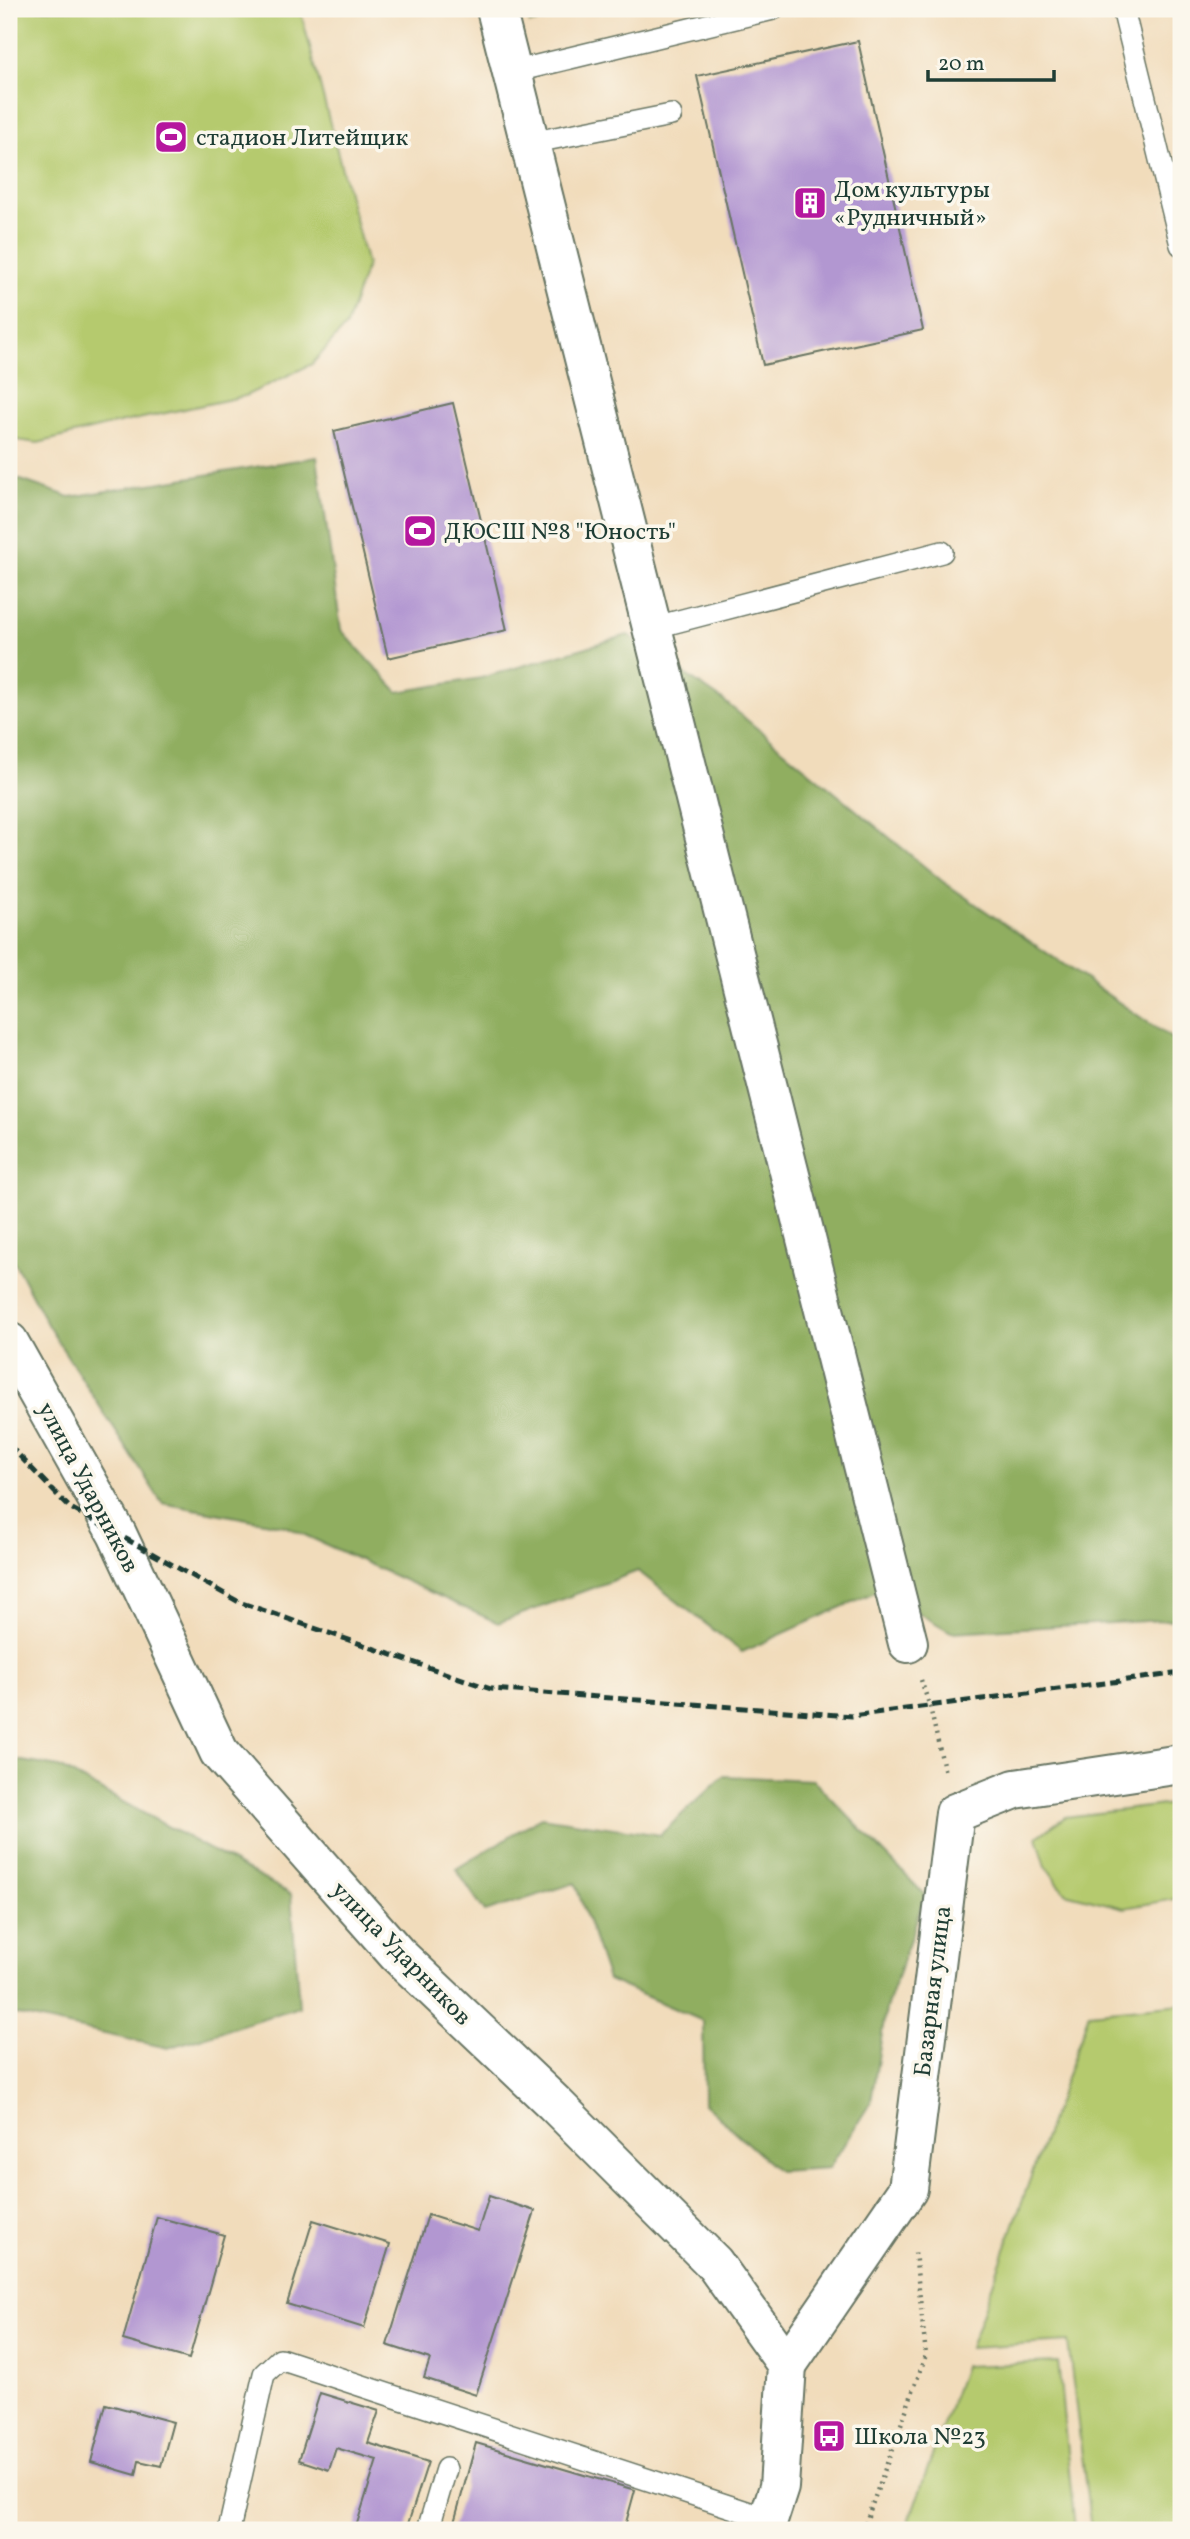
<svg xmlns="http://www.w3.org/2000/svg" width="1190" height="2539" viewBox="0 0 1190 2539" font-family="Vollkorn,serif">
<rect width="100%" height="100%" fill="#fbf7ec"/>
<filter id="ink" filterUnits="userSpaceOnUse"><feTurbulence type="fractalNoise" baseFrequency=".0143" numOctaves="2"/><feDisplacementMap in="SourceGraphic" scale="14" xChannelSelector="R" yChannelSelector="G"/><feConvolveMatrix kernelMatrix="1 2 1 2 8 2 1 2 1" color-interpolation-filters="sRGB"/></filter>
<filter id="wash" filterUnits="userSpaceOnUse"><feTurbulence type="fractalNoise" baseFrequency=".00686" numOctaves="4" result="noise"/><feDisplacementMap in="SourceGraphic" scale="28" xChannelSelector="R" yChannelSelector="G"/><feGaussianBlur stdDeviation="1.57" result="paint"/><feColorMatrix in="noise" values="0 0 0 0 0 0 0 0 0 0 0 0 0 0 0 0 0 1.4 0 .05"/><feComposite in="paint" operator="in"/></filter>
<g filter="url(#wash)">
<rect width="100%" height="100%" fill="#f1dcbb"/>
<!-- green -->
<g fill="#b5ca6e" stroke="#6a8451" stroke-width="2">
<path d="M9 9H300L367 265 346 326 312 364 245 396 110 425 38 443 9 439Z"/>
<path d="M526 9H590L530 24Z"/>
<path d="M1181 1803V1898L1124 1908 1065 1893 1046 1866 1037 1837 1065 1817Z"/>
<path d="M1181 2004V2530H1091L1068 2342 970 2348 1089 2013Z"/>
<path d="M1058 2362 1075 2530H906L964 2366Z"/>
</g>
<!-- forest -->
<g fill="#90ae61" stroke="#58764a" stroke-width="2">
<path d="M317 457 341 630 398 692 481 678 628 635 724 701 942 881 1181 1045V1619L951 1632 879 1590 742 1652 638 1571 498 1623 285 1526 162 1503 48 1326 9 1252V476L70 497Z"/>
<path d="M9 1759 59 1767 291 1894 299 2007 168 2048 9 2013Z"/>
<path d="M723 1776 813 1780 925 1895 886 2009 871 2102 829 2168 778 2171 704 2104 703 2021 608 1980 575 1883 485 1912 456 1869 541 1817 660 1835Z"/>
</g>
<g id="blocks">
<!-- building -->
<g fill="#b297d1">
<path d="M858 41 923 330 763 365 697 76Z"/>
<path d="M453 403 507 630 388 658 334 431Z"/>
<path d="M489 2196 535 2211 476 2395 424 2378 430 2359 387 2345 428 2215 478 2231Z"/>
<path d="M157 2217 224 2235 189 2359 123 2340Z"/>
<path d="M313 2220 390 2244 364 2328 287 2304Z"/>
<path d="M320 2393 379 2411 368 2443 428 2462 406 2530H355L377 2460 336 2448 329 2470 299 2460Z"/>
<path d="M106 2404 173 2422 161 2466 139 2461 136 2475 91 2462Z"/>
<path d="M476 2443 635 2490 624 2530H452Z"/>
</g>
</g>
</g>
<g filter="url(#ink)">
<use href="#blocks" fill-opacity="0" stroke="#687563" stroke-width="2"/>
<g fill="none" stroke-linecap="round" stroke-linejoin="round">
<defs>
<g id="service">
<path d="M1123 9 1181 245"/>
<path d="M512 72 773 9"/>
<path d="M530 143 671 115"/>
<path d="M652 628 942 552"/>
<path d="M229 2530 264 2374 280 2359 768 2519"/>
<path d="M428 2530 446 2469"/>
</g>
<g id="minor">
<path d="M496 9 908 1643"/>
<path d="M9 1342 117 1534 219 1752 397 1954 554 2103 714 2263 787 2365 779 2487 765 2530"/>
<path d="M787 2365 908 2189 955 1813 1015 1789 1181 1764"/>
</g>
</defs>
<!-- service casing -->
<use href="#service" stroke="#687563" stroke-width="24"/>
<!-- minor casing -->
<use href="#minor" stroke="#687563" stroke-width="42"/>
<!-- path -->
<g stroke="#687563" stroke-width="4.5" stroke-dasharray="2 5" stroke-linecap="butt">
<path d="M921 1680 930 1707 945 1773"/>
<path d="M863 2530 926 2355 915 2252"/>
</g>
<!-- service -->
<use href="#service" stroke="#fff" stroke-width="21"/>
<!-- minor -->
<use href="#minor" stroke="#fff" stroke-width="38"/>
<!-- rail -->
<path stroke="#1f3d34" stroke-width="5" stroke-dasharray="10 5" stroke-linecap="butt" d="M9 1445 69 1507 239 1602 491 1689 852 1716 1181 1673"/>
</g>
</g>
<!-- icons -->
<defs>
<symbol id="stadium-square" viewBox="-11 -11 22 22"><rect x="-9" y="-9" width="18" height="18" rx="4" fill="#b5179e" stroke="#fbf7ec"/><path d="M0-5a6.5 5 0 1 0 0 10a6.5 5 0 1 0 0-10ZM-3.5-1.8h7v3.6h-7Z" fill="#fff"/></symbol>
<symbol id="building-square" viewBox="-11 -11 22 22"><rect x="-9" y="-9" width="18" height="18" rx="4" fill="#b5179e" stroke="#fbf7ec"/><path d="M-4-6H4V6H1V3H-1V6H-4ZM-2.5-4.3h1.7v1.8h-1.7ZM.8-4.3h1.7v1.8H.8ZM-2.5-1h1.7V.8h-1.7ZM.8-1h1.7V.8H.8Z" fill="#fff"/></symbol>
<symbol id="bus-square" viewBox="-11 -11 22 22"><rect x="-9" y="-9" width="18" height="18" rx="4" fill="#b5179e" stroke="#fbf7ec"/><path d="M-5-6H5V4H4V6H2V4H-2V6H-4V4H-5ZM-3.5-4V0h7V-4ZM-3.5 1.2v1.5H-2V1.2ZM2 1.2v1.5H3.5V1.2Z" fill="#fff"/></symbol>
</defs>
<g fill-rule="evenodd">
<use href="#stadium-square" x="152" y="118" width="38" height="38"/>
<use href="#building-square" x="791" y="184" width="38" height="38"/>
<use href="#stadium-square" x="401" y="512" width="38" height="38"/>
<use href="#bus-square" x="810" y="2417" width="38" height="38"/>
</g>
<g text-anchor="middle" stroke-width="7" stroke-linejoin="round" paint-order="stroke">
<!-- poi labels -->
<g font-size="24" fill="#1f3d34" stroke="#fbf7ec" text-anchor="start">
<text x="196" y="145">стадион Литейщик</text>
<text x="834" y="197">Дом культуры<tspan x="834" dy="28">«Рудничный»</tspan></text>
<text x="444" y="539">ДЮСШ №8 "Юность"</text>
<text x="854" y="2444">Школа №23</text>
</g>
<!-- street labels -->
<g font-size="24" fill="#1f3d34" stroke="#fbf7ec">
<text transform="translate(89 1487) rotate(62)" y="8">улица Ударников</text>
<text transform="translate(402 1953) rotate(46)" y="8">улица Ударников</text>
<text transform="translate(932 1991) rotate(-83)" y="8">Базарная улица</text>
</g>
</g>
<!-- margin -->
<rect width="1190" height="2539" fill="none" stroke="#fbf7ec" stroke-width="35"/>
<!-- scale -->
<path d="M928 70v10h126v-10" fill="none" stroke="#1f3d34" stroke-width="3.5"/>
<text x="938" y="70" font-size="21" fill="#1f3d34" stroke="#fbf7ec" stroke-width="5" paint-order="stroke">20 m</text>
</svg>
